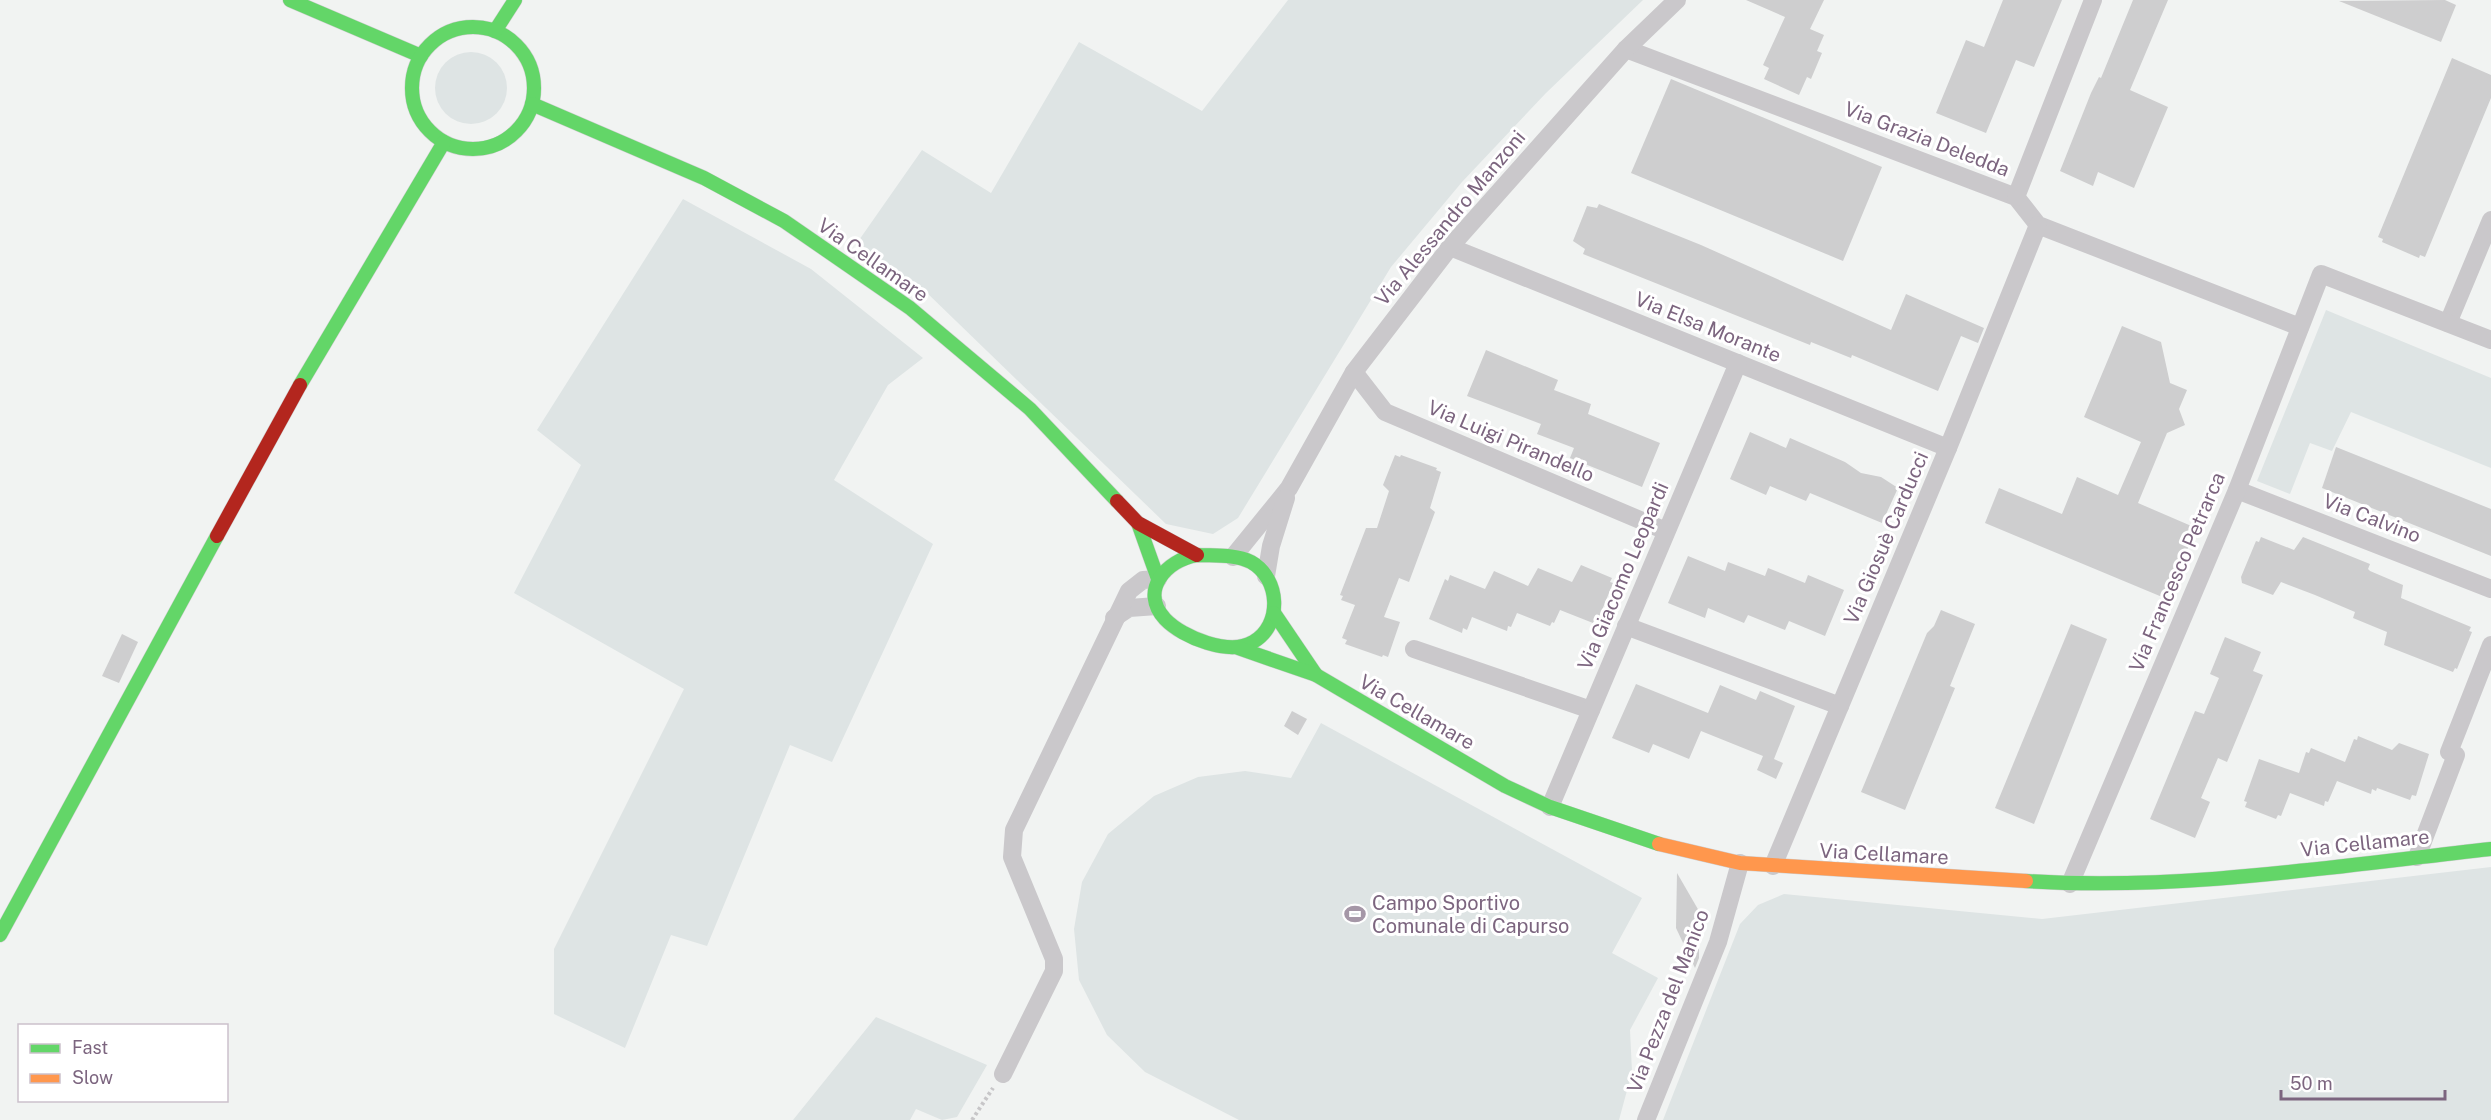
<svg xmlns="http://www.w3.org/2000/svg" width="2491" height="1120" viewBox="0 0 2491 1120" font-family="'Public Sans',sans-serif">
<rect width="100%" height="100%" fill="#f1f3f2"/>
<!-- green -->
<g fill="#dee4e4">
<path d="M1288 0H1643L1546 93 1462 182 1391 267 1238 518 1213 534 1166 524 925 291 857 243 922 150 991 193 1079 42 1202 111Z"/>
<circle cx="471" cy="88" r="36"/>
<path d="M683 199 811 269 923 358 888 385 834 480 933 544 832 762 790 745 707 946 671 935 625 1048 554 1014V949L684 689 514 593 581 465 537 430Z"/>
<path d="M2326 310 2491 378V468L2351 412 2332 451 2310 443 2290 494 2257 481Z"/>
<path d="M1321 723 1642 898 1612 953 1658 978 1630 1030 1632 1072 1619 1120H1239L1145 1072 1107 1035 1079 980 1074 929 1082 882 1108 834 1154 796 1198 777 1245 771 1291 778Z"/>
<path d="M2491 867V1120H1663L1740 924 1758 905 1784 894 2042 919Z"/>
<path d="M876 1017 987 1065 957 1117 942 1120 916 1109 910 1120H793Z"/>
</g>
<!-- building -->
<g fill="#cececf">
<path d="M1746 0H1824L1810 29 1824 35 1817 51 1822 53 1811 79 1807 77 1799 95 1764 79 1769 68 1763 65 1785 17Z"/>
<path d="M2003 0H2062L2034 67 2016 60 1986 133 1936 113 1966 40 1984 47Z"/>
<path d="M2133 0H2168L2130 90 2168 107 2134 188 2098 172 2093 186 2060 171 2091 93 2099 77 2101 78Z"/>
<path d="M2445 0 2456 5 2441 42 2339 1Z"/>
<path d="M2452 58 2491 75V98L2425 257 2420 255 2419 258 2382 242 2383 239 2378 237Z"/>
<path d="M1671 79 1882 167 1843 261 1631 173Z"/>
<path d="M1599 204 1701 245 1891 330 1906 294 1984 328 1978 343 1961 336 1938 391 1852 355 1851 358 1811 342 1810 345 1583 254 1585 249 1573 241 1587 206 1597 208Z"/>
<path d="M2122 326 2161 342 2170 383 2187 390 2179 409 2185 425 2167 433 2138 503 2196 528 2167 599 1985 523 1999 488 2062 514 2077 477 2118 495 2141 442 2084 417Z"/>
<path d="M1486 350 1558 380 1554 390 1591 404 1588 414 1660 443 1642 487 1570 458 1574 448 1537 434 1541 424 1467 396Z"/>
<path d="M1750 432 1786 448 1790 438 1845 462 1861 473 1881 477 1898 488 1882 523 1810 493 1806 501 1770 486 1766 495 1730 479Z"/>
<path d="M2336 447 2491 509V556L2322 488Z"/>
<path d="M1395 455 1400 457 1401 455 1437 468 1436 470 1441 472 1430 508 1435 512 1409 582 1399 578 1384 617 1400 622 1388 657 1383 655 1382 657 1345 644 1347 640 1342 638 1355 605 1341 600 1343 596 1340 595 1366 528H1377L1389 491 1383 485Z"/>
<path d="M2261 537 2294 550 2303 537 2370 564 2368 569 2370 571 2403 585 2401 598 2471 627 2469 631 2472 632 2457 669 2455 668 2453 672 2384 645 2387 632 2353 618 2355 612 2315 595 2281 582 2273 595 2242 583 2241 577 2256 541 2259 542Z"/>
<path d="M1688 556 1725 571 1728 562 1765 576 1768 568 1805 583 1808 575 1844 590 1825 636 1789 621 1785 630 1748 615 1744 623 1708 608 1705 618 1668 603Z"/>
<path d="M1581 565 1612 578 1610 582 1613 583 1598 620 1595 618 1593 623 1560 610 1554 623 1552 622 1550 626 1517 613 1511 627 1508 626 1507 631 1472 617 1467 630 1463 628 1462 633 1429 619 1445 579 1448 581 1450 575 1485 589 1494 571 1528 586 1538 568 1572 582Z"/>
<path d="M1941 610 1975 624 1950 686 1955 688 1905 810 1861 792 1927 633 1934 626Z"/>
<path d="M2071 624 2107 639 2034 824 1995 808Z"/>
<path d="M122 634 138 642 119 683 102 676Z"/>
<path d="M2225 637 2261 652 2253 671 2263 675 2227 762 2218 758 2201 798 2210 802 2195 838 2150 819 2195 711 2204 714 2219 678 2210 674Z"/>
<path d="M1636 684 1708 713 1720 685 1756 700 1760 691 1795 706 1774 759 1783 763 1776 779 1757 770 1763 756 1701 731 1689 759 1653 744 1649 753 1612 738Z"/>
<path d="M1292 711 1307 719 1298 735 1284 726Z"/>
<path d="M2358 736 2392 750 2399 743 2429 754 2416 796 2412 795 2410 800 2377 788 2376 791 2372 789 2371 794 2337 781 2328 802 2325 801 2324 806 2290 793 2281 816 2278 815 2276 819 2245 807 2247 802 2244 801 2259 759 2299 773 2306 752 2309 753 2311 748 2345 762 2354 739 2357 740Z"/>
<path d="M1677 873 1699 911V958L1695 968 1676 928Z"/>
</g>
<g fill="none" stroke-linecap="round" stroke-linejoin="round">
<defs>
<g id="fast">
<path d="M290 0 421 56"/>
<circle cx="473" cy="88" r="61"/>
<path d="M495 31 515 0"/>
<path d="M532 104 704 178 784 221 910 308 1030 409 1117 501"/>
<path d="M300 385 444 142"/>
<path d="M1138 523 1158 579"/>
<path d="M1197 555C1215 556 1235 554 1251 562 1280 578 1283 625 1253 642 1230 656 1183 638 1165 619 1139 591 1166 560 1197 555Z"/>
<path d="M1274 613 1316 675"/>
<path d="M1238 648 1316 675 1505 786 1550 807 1659 844"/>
<path d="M2026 881C2181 891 2337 866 2491 849"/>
<path d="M0 935 217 536"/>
</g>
<path id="slow" d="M1659 844 1740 863 2026 881"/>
<g id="jam">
<path d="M1117 501 1138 523 1197 555"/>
<path d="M217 536 300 385"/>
</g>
</defs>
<!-- fast casing -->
<use href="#fast" stroke="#cfcfd0" stroke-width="15"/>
<!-- slow casing -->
<use href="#slow" stroke="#cfcfd0" stroke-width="15"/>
<!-- jam casing -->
<use href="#jam" stroke="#cfcfd0" stroke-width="15"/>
<!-- path -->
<path stroke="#c7c6c8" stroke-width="4" stroke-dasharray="3 3" stroke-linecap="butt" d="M972 1120 993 1088"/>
<!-- street -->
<g stroke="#cac8cb" stroke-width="18">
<path d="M1626 49 2016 197 2038 225 2300 327"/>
<path d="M2016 197 2093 0"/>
<path d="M1450 247 1948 448"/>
<path d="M2448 323 2491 220"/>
<path d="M1354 372 1385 412 1666 531"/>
<path d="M2237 490 2491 589"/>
<path d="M1233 557 1289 488 1354 372 1450 247 1626 49 1677 0"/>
<path d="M1266 576 1271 546 1286 498"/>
<path d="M1114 618 1129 608 1157 606"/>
<path d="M1626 626 1840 706"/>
<path d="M1414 649 1591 710"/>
<path d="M1550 807 1738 363"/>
<path d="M2417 857 2456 755 2449 752 2491 645"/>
<path d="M1773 866 1948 448 2038 225"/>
<path d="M2070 884 2237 490 2321 274 2491 340"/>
<path d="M1003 1074 1054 971V959L1012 857 1014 830 1129 591 1143 580 1158 579"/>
<path d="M1646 1120 1718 942 1740 863"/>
</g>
<!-- fast -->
<use href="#fast" stroke="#63d668" stroke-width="14"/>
<!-- slow -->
<use href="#slow" stroke="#ff974d" stroke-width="14"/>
<!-- jam -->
<use href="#jam" stroke="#b3261e" stroke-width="14"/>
</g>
<!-- icons -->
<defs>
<symbol id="stadium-bare" viewBox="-9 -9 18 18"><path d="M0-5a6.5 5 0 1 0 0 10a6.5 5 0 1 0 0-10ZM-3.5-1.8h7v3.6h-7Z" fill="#a597a7" stroke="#fff" stroke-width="2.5" paint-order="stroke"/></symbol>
</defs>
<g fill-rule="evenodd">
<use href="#stadium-bare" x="1340" y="899" width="30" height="30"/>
</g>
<g text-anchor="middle" stroke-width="6" stroke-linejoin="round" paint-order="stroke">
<!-- street labels -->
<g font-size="20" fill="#7c657f" stroke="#fff">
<text transform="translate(1927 139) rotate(21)" y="7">Via Grazia Deledda</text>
<text transform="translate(1450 218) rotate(-50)" y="7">Via Alessandro Manzoni</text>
<text transform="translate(873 260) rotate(35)" y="7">Via Cellamare</text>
<text transform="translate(1708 327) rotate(22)" y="7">Via Elsa Morante</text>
<text transform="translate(1511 441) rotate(23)" y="7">Via Luigi Pirandello</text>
<text transform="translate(2372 518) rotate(21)" y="7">Via Calvino</text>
<text transform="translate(1886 538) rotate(-67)" y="7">Via Giosuè Carducci</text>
<text transform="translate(2177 572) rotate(-67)" y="7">Via Francesco Petrarca</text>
<text transform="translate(1623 576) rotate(-67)" y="7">Via Giacomo Leopardi</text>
<text transform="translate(1417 712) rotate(30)" y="7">Via Cellamare</text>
<text transform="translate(2365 843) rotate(-6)" y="7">Via Cellamare</text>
<text transform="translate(1884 854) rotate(3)" y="7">Via Cellamare</text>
<text transform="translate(1668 1001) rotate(-69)" y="7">Via Pezza del Manico</text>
</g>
<!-- poi labels -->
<g font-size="20" fill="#7c657f" stroke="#fff" text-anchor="start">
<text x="1372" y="910">Campo Sportivo<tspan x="1372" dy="23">Comunale di Capurso</tspan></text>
</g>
</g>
<!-- legend -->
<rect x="18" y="1024" width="210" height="78" fill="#ffffff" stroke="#cbc1cc" stroke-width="1.5"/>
<rect x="30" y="1044" width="30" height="9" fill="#63d668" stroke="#cbc1cc" stroke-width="1.5"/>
<text x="72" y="1054" font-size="18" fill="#7c657f">Fast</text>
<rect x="30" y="1074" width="30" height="9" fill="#ff974d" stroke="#cbc1cc" stroke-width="1.5"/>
<text x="72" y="1084" font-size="18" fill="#7c657f">Slow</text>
<!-- scale -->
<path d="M2281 1090v9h164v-9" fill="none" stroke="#7c657f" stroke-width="3"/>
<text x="2290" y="1090" font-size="18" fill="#7c657f" stroke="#ffffff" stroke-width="4.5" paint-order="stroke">50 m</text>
</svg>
